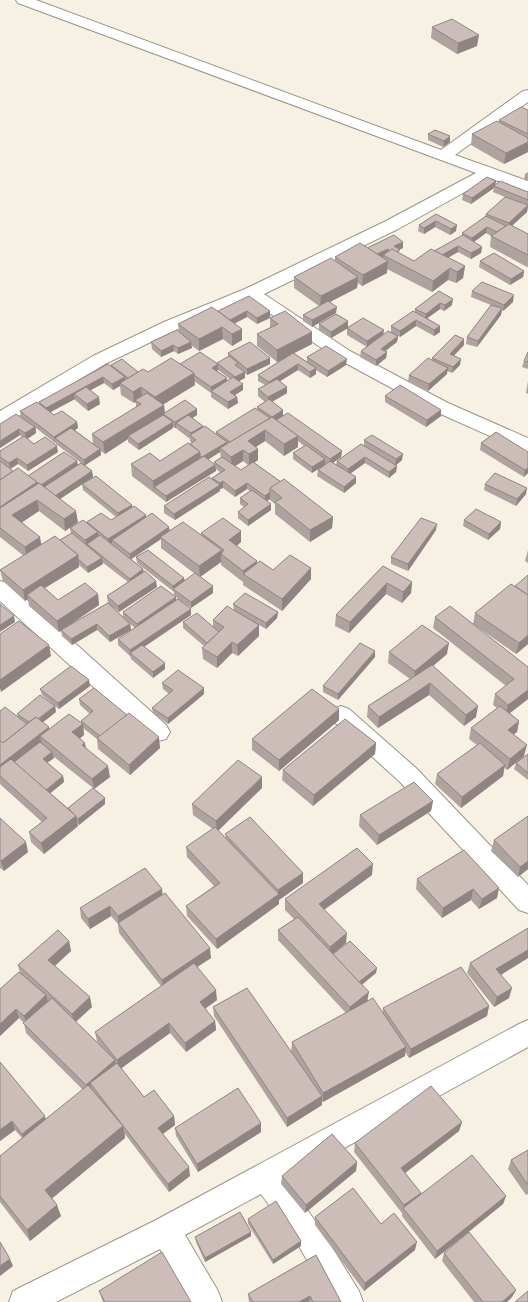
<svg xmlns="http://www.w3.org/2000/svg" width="528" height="1302" viewBox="0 0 528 1302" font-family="'Noto Serif',serif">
<rect width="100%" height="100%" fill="#f7f1e4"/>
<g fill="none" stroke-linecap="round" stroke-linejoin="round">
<defs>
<g id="street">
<path d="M16 0H36L441 150 523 91 528 90V102L455 155 528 181V192L490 178 398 229 264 294 350 351 448 403 528 438V453L434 411 338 359 250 300 176 330 105 364 7 423 0 425V411L93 356 164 322 245 289 386 221 476 173 18 3Z"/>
<path d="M0 581 8 583 166 725 170 732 166 739 158 741 150 739 0 601Z"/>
<path d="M341 706 349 709 416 768 528 885V913L519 910 400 782 333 721 330 715 333 709Z"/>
<path d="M528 1020V1047L286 1180 320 1228 359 1291 363 1302H331L300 1248 261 1194 185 1235 218 1291 222 1302H190L160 1249 56 1302H9L13 1291 156 1220 519 1024Z"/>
</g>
</defs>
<!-- street casing -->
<use href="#street" stroke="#9a9589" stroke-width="2"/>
<!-- street -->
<use href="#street" fill="#fff" fill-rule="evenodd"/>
</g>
<!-- wall -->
<g fill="#afa39f" fill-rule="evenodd">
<path d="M432 27 477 46 457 54 431 38Z"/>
<path d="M528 110V152L504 164 471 145 472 134 499 122V120Z"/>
<path d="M428 134 450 142 443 147 428 140Z"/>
<path d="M528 172V181L524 180 525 174Z"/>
<path d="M496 181 495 185 528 192V206L527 212 512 226 528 234V267H527L490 247 491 236 486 233 474 242 482 247 481 253 471 259 458 252 447 258 465 266 463 278 456 283 448 280 432 292 387 269V273L362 286 358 283 357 288 330 302 336 313 312 327 303 321V315L319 306 294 288V277L335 260V257L367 248H403L399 250V253L414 261 434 251 462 236V233L485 217 486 214 505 197 493 192 494 188 471 204 462 200 463 194Z"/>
<path d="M436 214 456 231 450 235 435 227 424 234 418 231 419 225Z"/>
<path d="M480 261 524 271 523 277 510 285 479 267Z"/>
<path d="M439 291 452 305 444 311 440 309 427 318 440 326V332L434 336 416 326 400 337 398 336 397 342 385 351 387 352 386 358 376 366 360 357 361 351 367 347 347 335V328L383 334 391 332V326L415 312V309Z"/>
<path d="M472 291 513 302 503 311 502 310 501 315 477 347 466 344 467 337 491 305 471 297Z"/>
<path d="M218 311H270V318L257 324 247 317 235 323 242 340 232 346 223 339 199 351 191 345 192 348 178 354 174 351 161 357 152 349 151 342 179 332 178 324Z"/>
<path d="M270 318 312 332V344L294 353 307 362V357L346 365 327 377 316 370V374L310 378 298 370 280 381 287 393 272 402 283 410V416L342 451 341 457 333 463 336 465 337 461 364 446V440L402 460 396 465 397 466 396 472 389 478 365 463 350 474 356 483 344 493 317 476 318 470 324 465 312 473 293 459V453L304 446 298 441V447L284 456 265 441 256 447 258 449V460L254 463 333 517 332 528 310 542 275 514V504L270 500V499L267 501 271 510 248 526 238 518V512L244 507 240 504V498L250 491 247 489 235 497 223 488 220 489V491L175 520 164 513V506L212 479V478L220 472 216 469V471L166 502 132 476 131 464 160 461 192 443 190 441V439L177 429 176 428H175L173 427V428L139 450 128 442V439L105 454 101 451V455L85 465 92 471 93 477 60 499 78 522 65 531 39 511 22 522 42 544 60 540 71 533 70 528 87 523V522L111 520 116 517 83 490 82 484 132 507 146 515V517L170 530 201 536V533L241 542 237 546 257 563 273 570 311 579 282 611 243 585V582L221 565V562L200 577 213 586V593L191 608 181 601 191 615 144 647 165 669 153 678 131 659 130 656 118 645V639L135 628 130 624 131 630 110 642 97 630 72 645 62 636 61 631 59 632 29 606 28 599 25 601 3 581 0 570 24 556 0 537V451L22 437 20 435 0 448 21 417 20 411 39 404V402L111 367V365L138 372H148L180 364 217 363 228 357V353L270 358V364L247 375 245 373V378L239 381 243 390 235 395 237 397 238 403 228 409 211 397V393L194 381 195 385 163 404 164 405 165 413 197 409V415L192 418 203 427 216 434V432L257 409V407L265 402 258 396V389L265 385 258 381V375L284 358 277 362 257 346V334L270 328ZM218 370 230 379 227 381V378L217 371ZM104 383 113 390 120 386 121 395 134 403 136 402V408L92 434 93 444 75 430 78 428 77 422 54 415 50 412 75 399V400L88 411 100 404 90 390ZM36 428 55 443V442L56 444 81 463 78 465 77 461 28 476 13 471 10 469 18 464 28 471 58 452 34 444 27 439 36 433ZM220 452 221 458 214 462V464L208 460ZM243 461 248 465 241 470 235 466ZM161 539V548L195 574 185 581 184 578 136 557 137 563 174 592V595L178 599 176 600 123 612V617L113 607 119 612 157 587 144 572 143 569 131 559ZM102 562 128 582 107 596 108 603 62 630 99 605 98 594 58 600 45 588 79 567V565L88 573 103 564Z"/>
<path d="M319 324 348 328 331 338 319 330Z"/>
<path d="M464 345 454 356 460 365 452 373 447 371V374L428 391 408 381 409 375 432 360V358Z"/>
<path d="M528 352V369L522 367 524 361Z"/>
<path d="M528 381V394L526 393Z"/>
<path d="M385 396 441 410V416L426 427 385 402Z"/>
<path d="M496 432 528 473 524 477 480 450 481 443Z"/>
<path d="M485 484 526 494 516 506 484 490Z"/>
<path d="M464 520 501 522 500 529 488 540 463 526Z"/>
<path d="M436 530 408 571 391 564V557Z"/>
<path d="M528 550V563L525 561Z"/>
<path d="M383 566 412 582 411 593 402 603 386 594 349 633 335 626 336 615Z"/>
<path d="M233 604 278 612 277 618 266 629 259 625V636L238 656 232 653 217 668 203 659 202 648 204 646 183 628V622L213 626V620L234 610Z"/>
<path d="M475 613 528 644 516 654 473 624Z"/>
<path d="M435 617 528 667V699L510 713 519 721 517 732 513 734 524 756 507 770 504 767 503 776 461 808 435 784 437 774 477 745 469 739 471 728 497 708 493 705 495 694 506 686 433 628Z"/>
<path d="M389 652 447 654 433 666 476 717 464 726 429 695 378 728 367 717 368 706 410 679 388 663Z"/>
<path d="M375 657 338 700 323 692V686Z"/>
<path d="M162 683 204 688V694L168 724 153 713 152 708 169 694 163 689Z"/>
<path d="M90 686 59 709 55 706 56 712 43 722 49 730 81 723V721L90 714 80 705 79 699 160 748 130 775 98 749 97 739 83 728 84 735 80 738 86 748 110 777 94 789 105 798V804L79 825 77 823 78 826 44 854 31 842 29 832 42 822 0 784V711L18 717 17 714 54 705 42 695 40 689ZM53 756 93 788 68 808 50 793 64 782 63 776 47 763 54 758Z"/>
<path d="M339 709V720L279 771 252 750V739Z"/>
<path d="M376 743 375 754 313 806 282 780 283 770Z"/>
<path d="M528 754V780L514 769 516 763Z"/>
<path d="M262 788 218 830 226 838 225 834 303 883 279 900V904L217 949 187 916 186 906 214 886 187 857 186 847 213 829 193 815 192 804Z"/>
<path d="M433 801 431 811 377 845 359 826 360 815Z"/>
<path d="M0 818 28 852 4 871 0 868Z"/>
<path d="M494 840 528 869 518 877 491 851Z"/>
<path d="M464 850 497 898 479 909 471 900 442 918 416 889 417 879Z"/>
<path d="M372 875 324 910 346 943 333 954 376 973 362 985 368 1001 383 1012V1008L489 1006 487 1016 409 1058 405 1052V1056L323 1102 322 1101V1105L287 1127 214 1016 213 1007 291 1052 292 1042 346 1013 278 940V930L294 919 285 910V899Z"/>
<path d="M162 889V895L211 958 197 967 217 1000 205 1009 215 1021 216 1030 186 1052 170 1033 121 1068 144 1097 174 1116 175 1125 162 1134 190 1176 169 1192 125 1134V1138L52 1198 61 1216 30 1241 0 1202V1156L22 1138 15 1130 0 1141V1062L46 1119 83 1090 26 1033 24 1023 19 1018 0 1036 20 973 18 965 69 941 71 951 55 966 92 1007 76 1022 100 1045 97 1041 95 1032 161 986 119 933 118 924 111 916 90 929 81 918 80 908Z"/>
<path d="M528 928V958L501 975 509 998 494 1007 467 973 470 963Z"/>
<path d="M462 1122 459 1131 405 1173 421 1193 420 1195 506 1196 503 1204 435 1259 402 1216V1213L354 1152 355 1143Z"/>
<path d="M175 1128 261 1132 198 1172 176 1136Z"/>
<path d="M528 1150V1194L526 1195 508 1169 511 1160Z"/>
<path d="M357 1162 356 1171 305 1213 281 1184 282 1176Z"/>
<path d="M315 1217 381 1224 415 1250 364 1291 315 1225Z"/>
<path d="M248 1219 301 1241V1246L273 1264 248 1224Z"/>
<path d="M251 1236 205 1262 196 1242 195 1237Z"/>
<path d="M444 1253 516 1290 512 1297 507 1302H474L442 1261Z"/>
<path d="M316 1255 341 1302H249L248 1294Z"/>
<path d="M99 1291 191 1302H103Z"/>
</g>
<!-- shaded-wall -->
<g fill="#8f8482">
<path d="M479 35 477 46 457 54 458 43Z"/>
<path d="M450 136V142L443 147 444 141Z"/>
<path d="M528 142V152L504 164 506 153Z"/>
<path d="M496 181 495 187 494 186V188L471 204 472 198Z"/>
<path d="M528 205 527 212 508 229 509 223Z"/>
<path d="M436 221 435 227 424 234V228Z"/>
<path d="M457 225 456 231 450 235 451 229Z"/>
<path d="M487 227 486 233 471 244 472 238Z"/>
<path d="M403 242V248L393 252 394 246Z"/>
<path d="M458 246V252L439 263 440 256Z"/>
<path d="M482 247 481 253 471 259V253Z"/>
<path d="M388 249 387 255H383V257L376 261V255Z"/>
<path d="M388 261 387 273 362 286 363 275Z"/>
<path d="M465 266 463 278 456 283 457 272Z"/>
<path d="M450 268 448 280 432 292 433 281Z"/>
<path d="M524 271 523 277 510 285 511 279Z"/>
<path d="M358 277 357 288 320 307 321 296Z"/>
<path d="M514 295 513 302 503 311 504 305Z"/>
<path d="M453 299 452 305 444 311 445 305Z"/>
<path d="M440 303V309L425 320 426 314Z"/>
<path d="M337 307 336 313 312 327V320Z"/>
<path d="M502 308 501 315 477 347 478 341Z"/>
<path d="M247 311V317L228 327V320Z"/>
<path d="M270 311V318L257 324V318Z"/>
<path d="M416 320V326L400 337V331Z"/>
<path d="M348 321V328L331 338V332Z"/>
<path d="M440 326V332L434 336V330Z"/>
<path d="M222 327 223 339 199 351V339Z"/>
<path d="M242 329V340L232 346V334Z"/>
<path d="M384 330 383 336 367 347V341Z"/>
<path d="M312 332V344L277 362V350Z"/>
<path d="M398 336 397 342 380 355 381 349Z"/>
<path d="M464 339V345L449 360 450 354Z"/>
<path d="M191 342 192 348 178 354V348Z"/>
<path d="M173 345 174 351 161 357V351Z"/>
<path d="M387 352 386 358 376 366V360Z"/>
<path d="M270 358V364L247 375V369Z"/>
<path d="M347 359 346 365 327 377 328 371Z"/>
<path d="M461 359 460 365 452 373 453 367Z"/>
<path d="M218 364V370L212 374V368Z"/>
<path d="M298 364V370L269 388V382Z"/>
<path d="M316 368V374L310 378V372Z"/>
<path d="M448 368 447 374 428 391 429 384Z"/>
<path d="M245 372V378L235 383V377Z"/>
<path d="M194 373 195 385 156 409 155 397Z"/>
<path d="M103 377 104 383 78 397 74 394 75 399 47 414 46 408Z"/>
<path d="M125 377V383H120V386L113 390 112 384Z"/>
<path d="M227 378V384L211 391V387Z"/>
<path d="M243 384V390L230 398V392Z"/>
<path d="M141 387 142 399 135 400 136 402 134 403 133 392Z"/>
<path d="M287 387V393L268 404V397Z"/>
<path d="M99 397 100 404 88 411 87 404Z"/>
<path d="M237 397 238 403 228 409V402Z"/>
<path d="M164 405 165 415 163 414V418L128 436V439L105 454 103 442Z"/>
<path d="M197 409V415L180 426 176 423V428H175V422Z"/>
<path d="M283 410V416L265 430V441L248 452V442L234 451 272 421V417Z"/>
<path d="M441 410V416L426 427 427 420Z"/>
<path d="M77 422 78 428 58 441 55 438V443L54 437Z"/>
<path d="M173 422V428L139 450 138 444Z"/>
<path d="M203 426V432L191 436V433Z"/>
<path d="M35 427 36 433 26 440 25 433Z"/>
<path d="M19 429 20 435 0 448V441Z"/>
<path d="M298 436V447L284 456V444Z"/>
<path d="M227 442V448H220V452L202 463V457Z"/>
<path d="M57 446 58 452 28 471 27 465Z"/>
<path d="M100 449 101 455 84 466V460Z"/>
<path d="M258 449V460L249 466V454Z"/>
<path d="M243 450V461L232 468 231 457Z"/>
<path d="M342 451 341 457 330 465V459Z"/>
<path d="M200 452V464L154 487V493L153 481Z"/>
<path d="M403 454 402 460 395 466 396 459Z"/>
<path d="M365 457V463L348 475V469Z"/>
<path d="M17 458 18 464 10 469 9 463Z"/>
<path d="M325 459V465L312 473V467Z"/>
<path d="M77 461 78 467 44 490 40 486Z"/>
<path d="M215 465 216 471 166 502V496Z"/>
<path d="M397 466 396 472 389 478V472Z"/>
<path d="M528 468V473L524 477 525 470Z"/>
<path d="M92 471 93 477 54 503 53 497Z"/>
<path d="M356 477V483L344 493V487Z"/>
<path d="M223 481V488L220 489V483Z"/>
<path d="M37 482 39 494 0 520V507Z"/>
<path d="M247 483V489L235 497V491Z"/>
<path d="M220 485V491L175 520 174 514Z"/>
<path d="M527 488 526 494 516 506 517 499Z"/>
<path d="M270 492V499L265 502V496Z"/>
<path d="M37 500 39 511 15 527 12 515Z"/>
<path d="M271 504V510L248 526V520Z"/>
<path d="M132 505V511L118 520V513Z"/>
<path d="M76 511 78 522 65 531 64 519Z"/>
<path d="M146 515V521L112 540V543L109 545 108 539Z"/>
<path d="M333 517 332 528 310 542V530Z"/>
<path d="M501 522 500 529 488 540 489 534Z"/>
<path d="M437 524 436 530 408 571V564Z"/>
<path d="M169 527 170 533 160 537 161 539 130 560V554Z"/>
<path d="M241 531V542L229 551V540Z"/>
<path d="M98 532 99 538 87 544V545L86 546 85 540Z"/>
<path d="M40 537 42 548 27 558 25 547Z"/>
<path d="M222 550V554H221V562L200 577 199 566Z"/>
<path d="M78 555 79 567 30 597 27 595 28 599 25 601 23 590Z"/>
<path d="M102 558 103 564 88 573 87 567Z"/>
<path d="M257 561V572L243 574V582V571Z"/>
<path d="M311 568V579L282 611V599Z"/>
<path d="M143 569 144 575 131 585 130 579Z"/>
<path d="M184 578 185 584 173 589V592V586Z"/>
<path d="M156 581 157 587 119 612 118 606Z"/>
<path d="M412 582 411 593 402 603 403 592Z"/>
<path d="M387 583 386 594 349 633 350 622Z"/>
<path d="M213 586V593L191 608V602Z"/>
<path d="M98 594 99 605 59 632 57 621Z"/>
<path d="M176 597V603L138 630 137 624Z"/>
<path d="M191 609V615L132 655 130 654V650Z"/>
<path d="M278 612 277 618 266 629V623Z"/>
<path d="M14 616 15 622 0 632V625Z"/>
<path d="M97 624V630L72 645 71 639Z"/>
<path d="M130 624 131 630 110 642 109 636Z"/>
<path d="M259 625V636L238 656 237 645Z"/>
<path d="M528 635V644L516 654 519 643Z"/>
<path d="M232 642V653L217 668V657Z"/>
<path d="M449 643 447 654 414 682 415 671Z"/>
<path d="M49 645 51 656 1 692 0 688V680Z"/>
<path d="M375 651V657L338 700V694Z"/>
<path d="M165 663V669L153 678V672Z"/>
<path d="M89 680 90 686 59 709 58 703Z"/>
<path d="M430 683 429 695 378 728 379 717Z"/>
<path d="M204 688V694L168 724V718Z"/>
<path d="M528 690V699L506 716 508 705Z"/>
<path d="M55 706 56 712 33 730 32 725Z"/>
<path d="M478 706 476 717 464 726 466 715Z"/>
<path d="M339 709V720L279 771V760Z"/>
<path d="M519 721 517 732 505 741 508 730Z"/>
<path d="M83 724 84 735 74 743 72 732Z"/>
<path d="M49 727 51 738 40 736 42 745 0 776V765Z"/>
<path d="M159 737 160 748 130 775 129 765Z"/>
<path d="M85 743 87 754 82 745Z"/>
<path d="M376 743 375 754 313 806 314 795Z"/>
<path d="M527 745 524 756 507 770 510 759Z"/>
<path d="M52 752 54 758 44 765 43 759Z"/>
<path d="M505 765 503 776 461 808 462 797Z"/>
<path d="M108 766 110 777 94 789 92 779Z"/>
<path d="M63 776 64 782 47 796 46 791Z"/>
<path d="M262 777V788L217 832 216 821Z"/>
<path d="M105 798V804L79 825 78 819Z"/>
<path d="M433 801 431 811 377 845 379 835Z"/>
<path d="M76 816 78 826 44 854 41 843Z"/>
<path d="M26 842 28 852 4 871 1 861Z"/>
<path d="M528 861V869L518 877 520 867Z"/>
<path d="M373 864 372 875 318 914 319 904Z"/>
<path d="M303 873V883L279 900V904L217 949 216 939 278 895V890Z"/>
<path d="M499 888 497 898 479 909 482 899Z"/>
<path d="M162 889 163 899 119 926 118 916Z"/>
<path d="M473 889 471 900 442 918 443 908Z"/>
<path d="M110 906 111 916 90 929 88 919Z"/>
<path d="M347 933 346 943 329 957 330 947Z"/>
<path d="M69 941 71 951 51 969 48 960Z"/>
<path d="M210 948 211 958 163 989 162 980Z"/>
<path d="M528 950V958L494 979 496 969Z"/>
<path d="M377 968 376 973 358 987 359 982Z"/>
<path d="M512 988 509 998 494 1007 497 997Z"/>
<path d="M216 990 217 1000 200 1012V1002Z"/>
<path d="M369 992 367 1002 349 1016 350 1007Z"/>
<path d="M46 995 49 1005 27 1026 24 1016Z"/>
<path d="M90 997 92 1007 74 1023 72 1014Z"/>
<path d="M489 1006 487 1016 409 1058 411 1049Z"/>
<path d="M16 1009 19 1018 0 1036V1024Z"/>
<path d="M215 1021 216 1030 186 1052 185 1043Z"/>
<path d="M169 1023 170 1033 119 1070 117 1060Z"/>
<path d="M406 1047 405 1056 323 1102V1093Z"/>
<path d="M115 1060 116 1069 90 1083 91 1091 88 1094 86 1085Z"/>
<path d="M322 1096V1105L287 1127V1118Z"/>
<path d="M45 1116 47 1125 25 1143 22 1134Z"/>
<path d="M174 1116 175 1125 159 1137 158 1128Z"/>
<path d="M12 1121 15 1130 0 1141V1130Z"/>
<path d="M462 1122 459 1131 400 1177 401 1168Z"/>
<path d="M261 1123V1132L198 1172 197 1164Z"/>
<path d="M123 1126 125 1138 49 1201 45 1190Z"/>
<path d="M357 1162 356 1171 305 1213 306 1205Z"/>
<path d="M189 1167 190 1176 169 1192 168 1184Z"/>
<path d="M421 1193 419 1201 403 1209 404 1205Z"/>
<path d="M506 1196 503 1204 435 1259 437 1251Z"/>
<path d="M57 1205 61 1216 30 1241 27 1230Z"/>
<path d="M251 1232V1236L205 1262V1258Z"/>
<path d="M301 1241V1246L273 1264V1260Z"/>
<path d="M417 1242 415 1250 364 1291 365 1283Z"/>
<path d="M10 1259 13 1266 0 1276V1266Z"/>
<path d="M516 1290 512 1297 507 1302H502Z"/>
<path d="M310 1296 309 1302H299Z"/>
</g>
<!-- building -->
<g fill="#ccbdb9" stroke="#8f8482">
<path d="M452 19 479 35 458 43 432 27Z"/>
<path d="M521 107 528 110V134L499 120Z"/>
<path d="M497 121 528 138V142L506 153 472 134Z"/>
<path d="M435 130 450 136 444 141 428 134Z"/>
<path d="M487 177 496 181 472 198 463 194Z"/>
<path d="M500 181 528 192V200L494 186Z"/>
<path d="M505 197 528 205 509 223 486 214Z"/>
<path d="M436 214 457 225 451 229 436 221 424 228 419 225Z"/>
<path d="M486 216 506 226 497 232 487 227 472 238 462 233Z"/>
<path d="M509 224 528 234V255L491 236Z"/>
<path d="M394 235 403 242 394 246 400 250 396 252 392 249 390 251 388 249 377 254 367 248Z"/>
<path d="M463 235 482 247 471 253 458 246 442 255 434 251Z"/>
<path d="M360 243 388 261 363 275 335 257Z"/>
<path d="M392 249 414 261 431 249 465 266 457 272 450 268 433 281 383 255Z"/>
<path d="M494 253 524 271 511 279 480 261Z"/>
<path d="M331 258 358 277 321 296 294 277Z"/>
<path d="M482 282 514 295 504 305 472 291Z"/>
<path d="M439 291 453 299 445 305 440 303 426 314 415 309Z"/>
<path d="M249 296 270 311 257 318 247 311 230 320 218 311Z"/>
<path d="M328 301 337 307 312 320 303 315Z"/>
<path d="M491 305 502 308 478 341 467 337Z"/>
<path d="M212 307 242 329 232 334 222 327 199 339 178 324Z"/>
<path d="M285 311 312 332 277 350 257 334 278 324 270 318Z"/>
<path d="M413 311 440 326 434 330 416 320 400 331 391 326Z"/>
<path d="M336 314 348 321 331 332 319 324Z"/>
<path d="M363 318 384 330 367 341 347 328Z"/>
<path d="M177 330 191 342 178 348 173 345 161 351 151 342Z"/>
<path d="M388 331 398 336 381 349 387 352 376 360 361 351Z"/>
<path d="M455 335 464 339 450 354 461 359 453 367 432 358Z"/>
<path d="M250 342 270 358 247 369 228 353Z"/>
<path d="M326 346 347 359 328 371 307 357Z"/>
<path d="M200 352 218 364 212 368 227 378 211 387 194 375V373L180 364Z"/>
<path d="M528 352V362L524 361Z"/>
<path d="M293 353 316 368 310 372 298 364 269 382 258 375Z"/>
<path d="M229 356 238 363 235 365 245 372 235 377 217 363Z"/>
<path d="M171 358 194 373 155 397 141 387 133 392 120 383 143 369 148 372Z"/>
<path d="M428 358 448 368 429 384 409 375Z"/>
<path d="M122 359 138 372 128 378 111 365Z"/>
<path d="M108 364 125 377 112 384 103 377 46 408 39 402Z"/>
<path d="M233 377 243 384 230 392 237 397 228 402 211 391Z"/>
<path d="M277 379 287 387 268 397 258 389Z"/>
<path d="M400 385 441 410 427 420 385 396Z"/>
<path d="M86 387 99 397 87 404 74 394Z"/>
<path d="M147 393 164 405 103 442 92 434 141 404 135 400Z"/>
<path d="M269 399 283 410 272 417 257 407Z"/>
<path d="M185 400 197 409 175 422 163 414Z"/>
<path d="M37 402 54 415 62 411 77 422 54 437 20 411Z"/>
<path d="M255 408 270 418 230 442 216 432Z"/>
<path d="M288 413 342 451 330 459 276 420Z"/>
<path d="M16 414 35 427 25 433 19 429 0 441V424Z"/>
<path d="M163 415 173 422 138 444 128 436Z"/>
<path d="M188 415 203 426 191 433 176 423Z"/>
<path d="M272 417 298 436 284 444 265 430 248 441 258 449 249 454 243 450 231 457 220 448Z"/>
<path d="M205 426 227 442 202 457 200 456V452L190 444 196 440 190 435Z"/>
<path d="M71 428 100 449 84 460 55 438Z"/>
<path d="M496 432 528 452V468L525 470 481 443Z"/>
<path d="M372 435 403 454 396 459 364 440Z"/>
<path d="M24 436 34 444 45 437 57 446 27 465 17 458 9 463 0 457V451Z"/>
<path d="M188 443 200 452 153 481 131 464 150 453 160 461Z"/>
<path d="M361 444 397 466 389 472 365 457 348 469 337 461Z"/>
<path d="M306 445 325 459 312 467 293 453Z"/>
<path d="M64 452 77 461 41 485 39 483 38 484 37 482 28 476Z"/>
<path d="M204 456 215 465 166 496 154 487Z"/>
<path d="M222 457 241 470 253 462 281 482 270 488V492L265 496 247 483 235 491 223 481 220 483 212 478 225 470 214 462Z"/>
<path d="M0 461 13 471 0 480Z"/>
<path d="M330 461 356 477 344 487 318 470Z"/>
<path d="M81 463 92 471 55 496 44 487Z"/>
<path d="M18 468 37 482 0 507V480Z"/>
<path d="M495 473 527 488 517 499 485 484Z"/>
<path d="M96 476 132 505 118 513 82 484Z"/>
<path d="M209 477 220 485 174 514 164 506Z"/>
<path d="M284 479 333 517 310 530 275 502 282 498 270 488Z"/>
<path d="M39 483 76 511 64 519 37 500 12 515 40 537 25 547 0 528V508Z"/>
<path d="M252 490 271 504 248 520 238 512 248 504 240 498Z"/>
<path d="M134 506 146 515 108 539 87 522 101 513 111 520Z"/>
<path d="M476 509 501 522 489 534 464 520Z"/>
<path d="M152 513 169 527 130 554 112 540Z"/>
<path d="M223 518 241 531 229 540 257 561 243 571 221 554 224 550 201 533Z"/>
<path d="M421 518 437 524 408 564 391 557Z"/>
<path d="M83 520 98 532 85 540 70 528Z"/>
<path d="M183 522 222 550 199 566 160 537Z"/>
<path d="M72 533 102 558 87 567 78 559V555L60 540Z"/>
<path d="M100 535 143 569 130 579 87 544Z"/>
<path d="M55 536 78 555 23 590 0 570Z"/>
<path d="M148 550 184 578 173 586 136 557Z"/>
<path d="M290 555 311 568 282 599 243 574 260 561 273 570Z"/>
<path d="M383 566 412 582 403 592 387 583 350 622 336 615Z"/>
<path d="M145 571 156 581 118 606 107 596Z"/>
<path d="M195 573 213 586 191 602 173 589Z"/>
<path d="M528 575V595L515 586Z"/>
<path d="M85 583 98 594 57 621 27 595 41 585 58 600Z"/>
<path d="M511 584 528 595V635L519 643 475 613Z"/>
<path d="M161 586 176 597 137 624 123 612Z"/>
<path d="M245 593 278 612 266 623 233 604Z"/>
<path d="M178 599 191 609 130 650 118 639Z"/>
<path d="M108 603 130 624 109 636 97 624 71 639 61 630Z"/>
<path d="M0 604 14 616 0 625Z"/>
<path d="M227 606 259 625 237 645 232 642 217 657 202 648 224 627 213 620Z"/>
<path d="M450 606 528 667V690L508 705 495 694 514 679 435 617Z"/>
<path d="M197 613 219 632 207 643 183 622Z"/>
<path d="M19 621 49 645 0 680V634Z"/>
<path d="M422 625 449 643 415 671 389 652Z"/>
<path d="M360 643 375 651 338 694 323 686Z"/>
<path d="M142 645 165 663 153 672 130 653Z"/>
<path d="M432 665 478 706 466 715 430 683 379 717 368 706Z"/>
<path d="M71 666 89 680 58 703 40 689Z"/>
<path d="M178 670 204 688 168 718 152 708 173 690 162 683Z"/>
<path d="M94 688 127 715 100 736 81 721 93 711 79 699Z"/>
<path d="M312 689 339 709 279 760 252 739Z"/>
<path d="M40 695 55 706 38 719 36 717 29 722 17 714Z"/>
<path d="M500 706 519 721 508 730 527 745 510 759 471 728Z"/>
<path d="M5 707 27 724 3 743 0 740V711Z"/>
<path d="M129 713 159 737 129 765 97 738Z"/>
<path d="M69 714 83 724 72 732 85 743 82 745 108 766 92 779 40 736Z"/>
<path d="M36 717 49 727 0 765V740L3 743Z"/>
<path d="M345 719 376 743 314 795 283 770Z"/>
<path d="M40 742 52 752 43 759 63 776 46 790 14 762Z"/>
<path d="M480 743 505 765 462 797 437 774Z"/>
<path d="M528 754V773L516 763Z"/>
<path d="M11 759 76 816 41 843 29 832 47 818 0 776V767Z"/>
<path d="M238 760 262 777 216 821 192 804Z"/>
<path d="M414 782 433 801 379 835 360 815Z"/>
<path d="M93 788 105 798 78 819 76 818V816L68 808Z"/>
<path d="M528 816V861L520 867 494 840Z"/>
<path d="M250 817 303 873 278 890 225 834Z"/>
<path d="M0 818 26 842 1 861 0 860Z"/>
<path d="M215 827 279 894 216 939 186 906 220 883 186 847Z"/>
<path d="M357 848 373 864 319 904 347 933 330 947 285 899Z"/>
<path d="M464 850 499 888 482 899 473 889 443 908 417 879Z"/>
<path d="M145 868 162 889 118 916 110 906 88 919 80 908Z"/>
<path d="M165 893 210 948 162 980 118 923Z"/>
<path d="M298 917 369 992 350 1007 278 930Z"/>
<path d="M528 928V950L496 969 512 988 497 997 470 963Z"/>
<path d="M58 930 69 941 48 960 90 997 72 1014 18 965Z"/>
<path d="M350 941 377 968 359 982 333 954Z"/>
<path d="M194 963 216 990 200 1002 215 1021 185 1043 169 1023 117 1060 95 1032Z"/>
<path d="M461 967 489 1006 411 1049 383 1008Z"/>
<path d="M19 972 46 995 24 1016 16 1009 0 1024V989Z"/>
<path d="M247 988 322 1096 287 1118 213 1007Z"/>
<path d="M52 998 115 1060 86 1085 23 1023Z"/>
<path d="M373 998 406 1047 323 1093 292 1042Z"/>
<path d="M0 1062 45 1116 22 1134 12 1121 0 1130Z"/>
<path d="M117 1063 144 1097 154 1090 174 1116 158 1128 189 1167 168 1184 90 1083Z"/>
<path d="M88 1085 123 1126 45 1190 57 1205 27 1230 0 1196V1156Z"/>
<path d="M431 1086 462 1122 401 1168 421 1193 404 1205 355 1143Z"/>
<path d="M238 1088 261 1123 197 1164 175 1128Z"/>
<path d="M332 1134 357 1162 306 1205 282 1176Z"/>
<path d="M528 1150V1185L511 1160Z"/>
<path d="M472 1155 506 1196 437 1251 403 1208Z"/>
<path d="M353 1188 381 1224 394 1213 417 1242 365 1283 315 1217Z"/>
<path d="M276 1201 301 1241 273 1260 248 1219Z"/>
<path d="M240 1212 251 1232 205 1258 195 1237Z"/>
<path d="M469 1232 516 1290 502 1302H483L444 1253Z"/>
<path d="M0 1242 10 1259 0 1266Z"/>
<path d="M162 1252 191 1302H105L99 1291Z"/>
<path d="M316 1255 341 1302H313L310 1296 299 1302H253L248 1294Z"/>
<path d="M528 1291V1302H515Z"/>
</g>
</svg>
